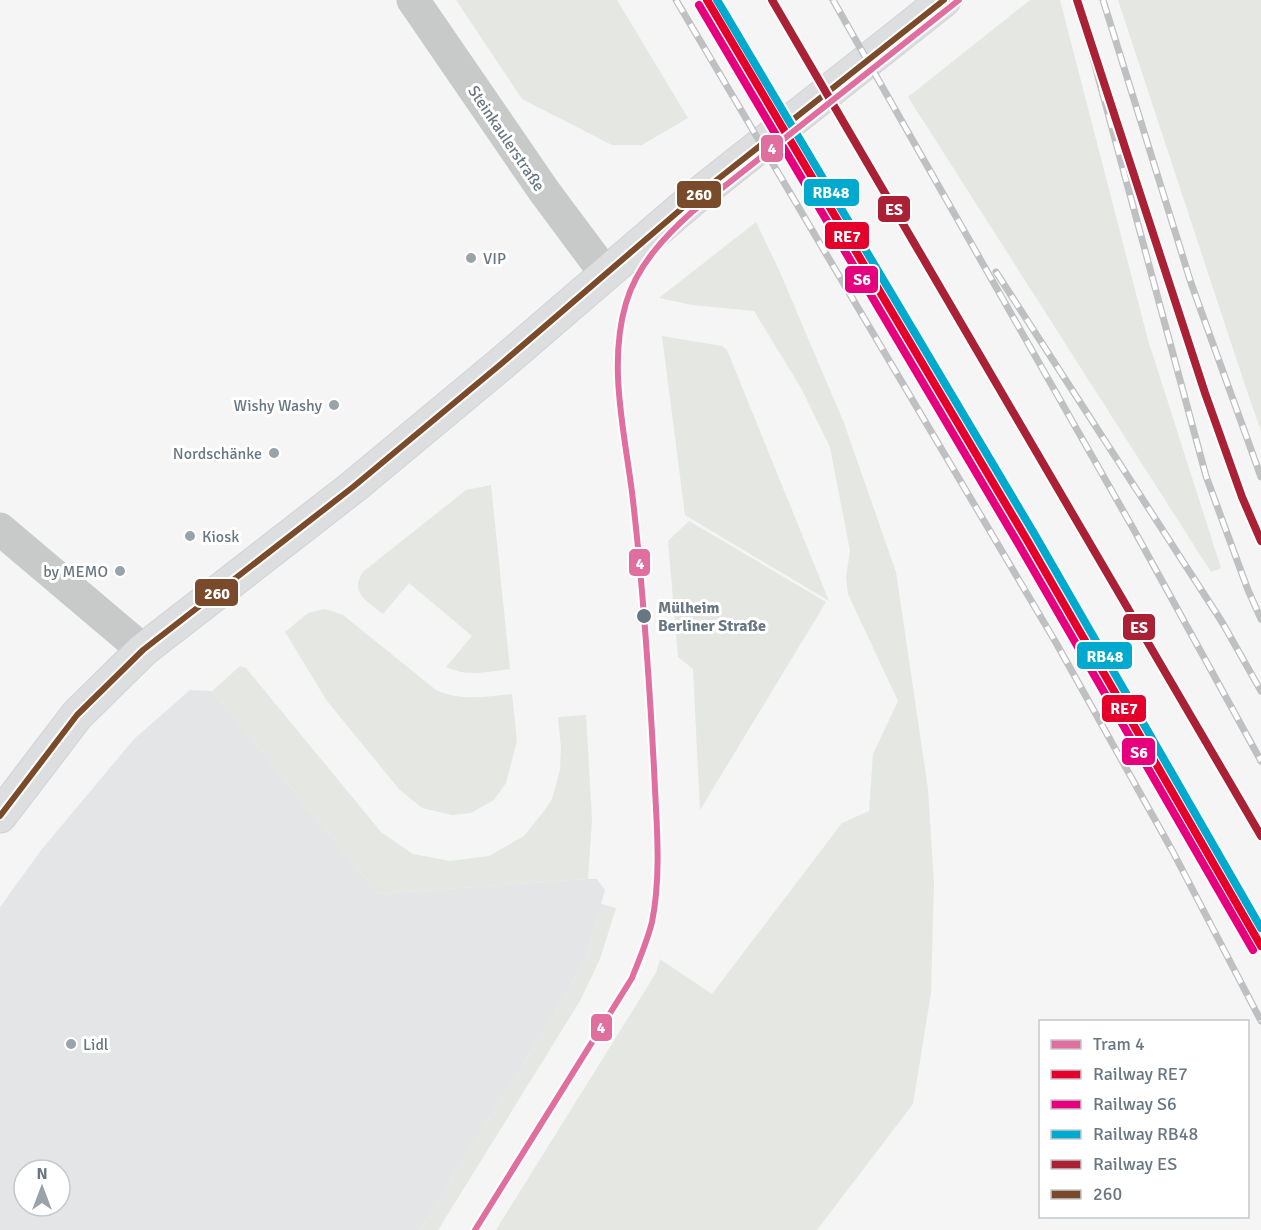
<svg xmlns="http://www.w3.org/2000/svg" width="1261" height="1230" viewBox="0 0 1261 1230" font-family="Signika,sans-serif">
<rect width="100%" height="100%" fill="#f5f5f5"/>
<!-- built -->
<path fill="#e4e5e6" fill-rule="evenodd" d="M190 690 212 691 378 894 588 879H597L605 890 587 955 556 1011 420 1230H0V907L42 849 134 739ZM24 1170H60V1206H24Z"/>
<!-- green -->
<g fill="#e4e7e2">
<path d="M456 0H617L688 118 642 145H612L522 99Z"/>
<path d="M1030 0H1060L1148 340 1221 568 1211 572 908 97Z"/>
<path d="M1118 0H1261V431L1245 385Z"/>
<path d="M756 222 779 270 844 423 896 572 928 789 934 883 931 993 913 1104 817 1230H496L656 973 660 959 712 994 842 823 869 811 873 754 898 701 848 594 846 577 850 551 830 447 801 388 754 311 692 305 659 298Z"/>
<path d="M662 336 722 346 727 350 829 601 685 515Z"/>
<path d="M491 485 510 669C488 672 467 677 446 667L472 636 409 583 383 614C367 601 348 592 364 571L466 490Z"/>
<path d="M689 521 826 602 700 810 693 669 678 657 668 541Z"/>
<path d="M325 609 343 615 436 690C461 701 485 697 512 694L517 741 506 783 494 800 471 813 452 815 422 808 399 789 327 701 285 632 308 613Z"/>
<path d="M240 666 246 668 381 832 413 854 450 861 489 856 524 836 544 811 552 799 560 770 561 748 558 717 586 715 592 819 588 879 378 894 212 691Z"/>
<path d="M601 904 616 908 600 959 580 1001 438 1230H420L556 1011 587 955Z"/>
</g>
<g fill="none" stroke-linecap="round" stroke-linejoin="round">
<defs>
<path id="major" d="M0 816 77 715 143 650 353 487 501 364 694 198 944 0"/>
</defs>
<!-- major casing -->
<use href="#major" stroke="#d1d2d3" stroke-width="35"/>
<!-- minor -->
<g stroke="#c8caca" stroke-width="33">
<path d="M413 0 544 191 605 273"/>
<path d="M0 529 143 650"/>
</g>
<!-- major -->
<use href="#major" stroke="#dddedf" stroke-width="33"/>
<defs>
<g id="rail">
<path d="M676 0 1055 641 1173 852 1261 1021"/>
<path d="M833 0 1134 530 1261 761"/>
<path d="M1103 0 1191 283 1261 477"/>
<path d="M1079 6 1206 476 1248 590 1261 619"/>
<path d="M996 272 1222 622 1261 691"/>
</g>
</defs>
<!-- rail casing -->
<use href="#rail" stroke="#bfc0c1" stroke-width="7"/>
<!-- rail -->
<use href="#rail" stroke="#fff" stroke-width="4.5" stroke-dasharray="14" stroke-linecap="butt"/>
<defs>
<path id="bus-1" d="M0 816 77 715 143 650 353 487 501 364 694 198 944 0"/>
</defs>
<!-- bus-1 casing -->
<use href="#bus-1" stroke="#fff" stroke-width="10"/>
<!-- bus-1 -->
<use href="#bus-1" stroke="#7a4b2a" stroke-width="6"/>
<defs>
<path id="rail-1" d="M707 0 1027 540 1261 946"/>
<path id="rail-2" d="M699 5 1019 545 1253 950"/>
<path id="rail-3" d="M717 0 1035 535 1261 928"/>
<g id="rail-4">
<path d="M772 0 1261 836"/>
<path d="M1077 0 1205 393 1242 497 1261 541"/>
</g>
</defs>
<!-- rail-1 casing -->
<use href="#rail-1" stroke="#fff" stroke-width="12"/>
<!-- rail-2 casing -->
<use href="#rail-2" stroke="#fff" stroke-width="12"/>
<!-- rail-3 casing -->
<use href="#rail-3" stroke="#fff" stroke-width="12"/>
<!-- rail-4 casing -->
<use href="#rail-4" stroke="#fff" stroke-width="12"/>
<!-- rail-1 -->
<use href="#rail-1" stroke="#e4002b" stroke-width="8"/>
<!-- rail-2 -->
<use href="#rail-2" stroke="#e6007e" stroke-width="8"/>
<!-- rail-3 -->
<use href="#rail-3" stroke="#00a9ce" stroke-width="8"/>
<!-- rail-4 -->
<use href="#rail-4" stroke="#aa2135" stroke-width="8"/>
<defs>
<path id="tram-1" d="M475 1230 632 978C639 960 647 942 652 922 662 872 656 819 654 768 649 676 643 584 632 492 624 430 608 364 626 303 637 266 664 237 692 212L959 0"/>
</defs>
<!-- tram-1 casing -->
<use href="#tram-1" stroke="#fff" stroke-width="10"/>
<!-- tram-1 -->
<use href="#tram-1" stroke="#e06e9f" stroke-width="6"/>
</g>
<!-- markers -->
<g fill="#99a3aa" stroke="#fff" stroke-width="2">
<circle cx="471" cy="258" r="6"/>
<circle cx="334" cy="405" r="6"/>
<circle cx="274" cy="453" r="6"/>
<circle cx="190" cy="536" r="6"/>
<circle cx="120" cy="571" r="6"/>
<circle cx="71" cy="1044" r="6"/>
</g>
<circle fill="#687782" stroke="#fff" stroke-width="2" cx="644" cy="616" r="8"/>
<g text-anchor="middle" stroke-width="6" stroke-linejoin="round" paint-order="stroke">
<!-- street labels -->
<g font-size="16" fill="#687782" stroke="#fff">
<text transform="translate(507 138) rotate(56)" y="6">Steinkaulerstraße</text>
</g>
<!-- poi labels -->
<g font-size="16" fill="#687782" stroke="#fff" text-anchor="start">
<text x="483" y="264">VIP</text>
<text x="322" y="411" text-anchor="end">Wishy Washy</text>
<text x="262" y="459" text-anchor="end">Nordschänke</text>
<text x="202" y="542">Kiosk</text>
<text x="108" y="577" text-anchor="end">by MEMO</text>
<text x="83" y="1050">Lidl</text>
</g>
<!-- stop labels -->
<g font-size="16" font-weight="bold" fill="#687782" stroke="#fff" text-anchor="start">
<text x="658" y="613">Mülheim<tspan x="658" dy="18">Berliner Straße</tspan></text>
</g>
</g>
<g stroke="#fff" stroke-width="2">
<rect x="760" y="134" width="24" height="29" rx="6" fill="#e06e9f"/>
<rect x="803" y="178" width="57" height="29" rx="6" fill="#00a9ce"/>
<rect x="676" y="180" width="46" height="29" rx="6" fill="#7a4b2a"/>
<rect x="877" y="195" width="34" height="28" rx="6" fill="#aa2135"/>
<rect x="824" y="221" width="46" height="29" rx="6" fill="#e4002b"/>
<rect x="844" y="265" width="35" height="29" rx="6" fill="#e6007e"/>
<rect x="628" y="548" width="23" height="29" rx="6" fill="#e06e9f"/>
<rect x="194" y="578" width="45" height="29" rx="6" fill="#7a4b2a"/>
<rect x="1122" y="613" width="34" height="28" rx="6" fill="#aa2135"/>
<rect x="1076" y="641" width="57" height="29" rx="6" fill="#00a9ce"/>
<rect x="1101" y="694" width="46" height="29" rx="6" fill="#e4002b"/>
<rect x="1121" y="737" width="35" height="29" rx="6" fill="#e6007e"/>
<rect x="590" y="1013" width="23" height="29" rx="6" fill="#e06e9f"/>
</g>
<g font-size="16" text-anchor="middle" font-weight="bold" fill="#fff">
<text x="772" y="154">4</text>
<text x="831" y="198">RB48</text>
<text x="699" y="200">260</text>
<text x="894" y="215">ES</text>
<text x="847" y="242">RE7</text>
<text x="862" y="285">S6</text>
<text x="640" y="569">4</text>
<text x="217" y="599">260</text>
<text x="1139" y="633">ES</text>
<text x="1105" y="662">RB48</text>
<text x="1124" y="714">RE7</text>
<text x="1139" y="758">S6</text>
<text x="601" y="1033">4</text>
</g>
<!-- legend -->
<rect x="1039" y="1020" width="210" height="198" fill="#ffffff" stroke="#c3c9cd" stroke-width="1.5"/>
<rect x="1051" y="1040" width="30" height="9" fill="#e06e9f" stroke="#c3c9cd" stroke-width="1.5"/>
<text x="1093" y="1050" font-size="18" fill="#687782">Tram 4</text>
<rect x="1051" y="1070" width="30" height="9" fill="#e4002b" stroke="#c3c9cd" stroke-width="1.5"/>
<text x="1093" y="1080" font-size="18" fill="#687782">Railway RE7</text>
<rect x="1051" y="1100" width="30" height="9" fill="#e6007e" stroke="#c3c9cd" stroke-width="1.5"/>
<text x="1093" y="1110" font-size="18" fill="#687782">Railway S6</text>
<rect x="1051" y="1130" width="30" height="9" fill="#00a9ce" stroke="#c3c9cd" stroke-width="1.5"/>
<text x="1093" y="1140" font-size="18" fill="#687782">Railway RB48</text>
<rect x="1051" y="1160" width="30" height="9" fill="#aa2135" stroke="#c3c9cd" stroke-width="1.5"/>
<text x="1093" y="1170" font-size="18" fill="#687782">Railway ES</text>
<rect x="1051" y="1190" width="30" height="9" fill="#7a4b2a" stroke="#c3c9cd" stroke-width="1.5"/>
<text x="1093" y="1200" font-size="18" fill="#687782">260</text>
<!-- north arrow -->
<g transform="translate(42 1188)"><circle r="28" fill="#ffffff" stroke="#c3c9cd" stroke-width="1.5"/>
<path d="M0-4.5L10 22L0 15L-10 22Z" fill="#99a3aa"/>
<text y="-9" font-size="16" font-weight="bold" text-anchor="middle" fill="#687782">N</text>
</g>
</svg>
